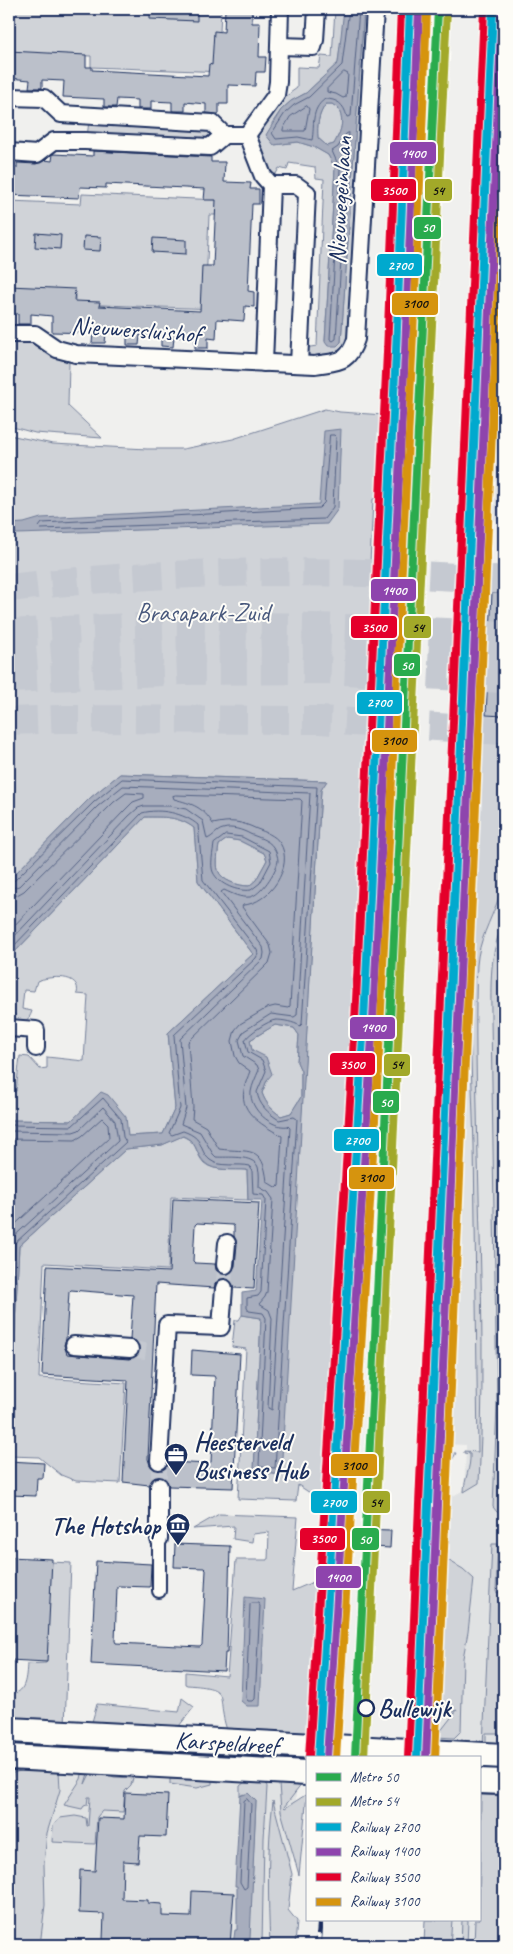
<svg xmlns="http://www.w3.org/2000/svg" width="513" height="1954" viewBox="0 0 513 1954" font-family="Caveat,sans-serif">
<rect width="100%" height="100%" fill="#f0f0ee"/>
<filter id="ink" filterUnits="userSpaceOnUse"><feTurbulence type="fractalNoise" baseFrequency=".02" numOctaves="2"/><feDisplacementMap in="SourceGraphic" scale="10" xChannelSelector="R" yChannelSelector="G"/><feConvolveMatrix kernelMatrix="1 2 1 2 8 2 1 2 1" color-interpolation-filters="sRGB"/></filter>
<g filter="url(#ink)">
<!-- built -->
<g fill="#e0e2e3">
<path d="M503 9H504V520L484 519 485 501 480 500 481 436H483L484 413 485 371H484Z"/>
<path d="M504 743V1945H424L425 1920H479V1758H430L438 1504 464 1490 466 1451V1445L441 1444 473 760Z"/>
<path d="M9 1763 297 1780 286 1945H9Z"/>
</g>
<!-- green -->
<g fill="#d0d3d8" stroke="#76819b">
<path d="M9 9H221L219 54 225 72 91 67V56L9 53Z"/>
<path d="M335 9H346L338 63 306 93 291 101 281 110 272 123 274 145 298 142 314 147 328 155 335 168 325 341 341 342 364 9H367L351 338 341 353 310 359 304 348 317 346 324 179 316 178 315 167 289 163 287 170 279 168 276 174 268 172 261 154 257 132C269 114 279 100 297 88V67L319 68 321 56 332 57Z"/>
<path d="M326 104H332L338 108C345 122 341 131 334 144L327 146 318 138C317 125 318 115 326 104Z"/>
<path d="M89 121 207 126 211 137 204 143 87 137Z"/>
<path d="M82 194 219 200 218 215H209L206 286 216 309 75 304V291L9 288V201L81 204Z"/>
<path d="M9 338H32L57 358 69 362 68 406 102 438 35 433 9 426Z"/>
<path d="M325 409 340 412 384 415 379 498 373 499 370 563 376 564C357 876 341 1190 325 1503L298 1485 296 1501 238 1499 246 1349 232 1347 235 1320H239L242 1315 261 1318 254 1471 280 1475 321 790 326 781 120 774 90 798 9 880V435L53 444 147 449H183L233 439Z"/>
<path d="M476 709H485V742L504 743V863C503 876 502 888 498 900 490 922 479 940 477 965 475 1012 476 1060 477 1108 479 1233 486 1358 479 1483L464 1492C464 1479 471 1468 470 1454L464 1453V1451L478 1452 474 1145 468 974 464 971 441 1444 446 1453H456C446 1468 449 1493 436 1505V1482H444L443 1462H437L443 1318 445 1314 443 1308 447 1222 449 1217 447 1211 452 1118 453 1114 464 838 468 794 466 790 468 770 467 765 469 741H473L474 754Z"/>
<path d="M145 817C164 817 178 816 194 828L198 881 253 954 168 1033 175 1108 163 1134 128 1136 71 1121 9 1120V1091H16L20 1056 29 1057 40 1069 47 1068V1057L84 1061 88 995 77 994C82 973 49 976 37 981L34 991 24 990 22 1009 32 1011C29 1021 24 1022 15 1024V1014L9 1013V958Z"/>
<path d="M227 839 240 841 264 853 267 860 256 880 249 886C239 886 221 881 218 870 216 863 218 852 219 845Z"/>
<path d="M504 922V1508L501 1509V1513L497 1512 493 1507 497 1405 491 1018C491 985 489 952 504 922Z"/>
<path d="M275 1025 294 1028 299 1035 297 1062 301 1071V1097L291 1113 281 1116C272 1110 266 1104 262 1093L267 1080 252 1050 250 1040Z"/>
<path d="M182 1136C199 1143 194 1152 204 1163 214 1172 235 1169 247 1170L248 1200 171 1197 168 1270 44 1263 39 1378 126 1383 120 1483 76 1481 61 1475 39 1457 9 1456V1384H12L19 1246 126 1149 162 1145Z"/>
<path d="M219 1514 298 1517 292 1591 320 1579 307 1738 227 1730C215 1695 234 1688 187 1685L185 1684V1672L227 1676 236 1560H268L269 1532 253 1534 252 1542 233 1539 234 1526 193 1529Z"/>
<path d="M492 1544H498L496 1592 504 1594V1737L499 1739V1733H486V1746H483Z"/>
<path d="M434 1552 463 1569 474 1579 468 1632 463 1658 461 1731 454 1738 436 1737 457 1710 428 1724Z"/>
<path d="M51 1562 71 1563 65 1726 9 1723V1693C26 1696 26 1676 27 1664L46 1663Z"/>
<path d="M182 1698 194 1707 179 1726 92 1722 97 1704 179 1712Z"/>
<path d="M37 1766 59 1770 60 1790 47 1833 44 1864 45 1905 40 1945H9V1789L13 1773Z"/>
<path d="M97 1769 114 1777 133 1778 131 1785 125 1791 123 1812 102 1811 97 1817 95 1844 52 1842 53 1826 60 1818 75 1816 86 1818 87 1826H88L90 1797H88L87 1805 84 1806 82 1809 64 1805 81 1779 83 1770H89L85 1784 92 1770Z"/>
<path d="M201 1773 212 1779V1784L197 1788 170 1784V1779H184Z"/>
<path d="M246 1781 266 1782 267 1787 264 1838 262 1945H249L256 1801 243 1794 240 1796V1786Z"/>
<path d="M279 1784H302L284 1807 285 1808 307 1794 299 1875 281 1811Z"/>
<path d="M481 1795 504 1796V1857L500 1945H474L475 1920H479Z"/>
<path d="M273 1801 292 1874 288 1910 297 1921 295 1945H270C268 1898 267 1849 273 1801Z"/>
<path d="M425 1920H452L450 1945H424Z"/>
<path d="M462 1920H468L467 1945H461Z"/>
</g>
<!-- water -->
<g fill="#a7adbd" stroke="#6f7b97" fill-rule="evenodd">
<path d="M344 9H364L341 342 337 346H328L325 342 335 168 328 155 314 147 298 142 274 145 266 135 281 110 291 101 306 93 338 63ZM326 104H332L338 108C345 122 341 131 334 144L327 146 318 138C317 125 318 115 326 104Z"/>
<path d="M341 429 338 509 327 524 17 534 9 526V524L24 523 41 518 319 504 324 431Z"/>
<path d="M120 774 327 781 321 790 281 1475 254 1471 261 1318 242 1315V1293L256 1291 262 1200H248L247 1170C235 1169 214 1172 205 1163 194 1152 199 1143 183 1136L162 1145 126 1149 19 1246 12 1384H9V1120L71 1121 101 1092 108 1095 126 1117 128 1136 163 1134 175 1108 168 1033 253 954 198 881 194 828C178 816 164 817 145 817L9 958V880L90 798ZM227 839 240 841 264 853 267 860 256 880 249 886C239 886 221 881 218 870 216 863 218 852 219 845ZM275 1025 294 1028 299 1035 297 1062 301 1071V1097L291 1113 281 1116C272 1110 266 1104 262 1093L267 1080 272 1074 266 1057 252 1050 250 1040Z"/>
<path d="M245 1597 265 1599 260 1706H247L241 1701Z"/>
<path d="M248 1793 256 1801 250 1939 249 1945H233L235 1930H237V1886H235L240 1796Z"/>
<path d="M504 1857V1945H500Z"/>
</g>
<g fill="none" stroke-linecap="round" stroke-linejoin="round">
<!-- shore -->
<g stroke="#536184" stroke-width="1">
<path d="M349 9 342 65 309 97 294 105 285 113 272 133 276 139 298 137 312 140C315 125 310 110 325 99 337 99 344 104 347 117L351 116 359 9"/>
<path d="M344 72 348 74 346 97 343 98 336 94 327 92V89Z"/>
<path d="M307 106 309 109 305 131H283V129L290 117Z"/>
<path d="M349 133 336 339 333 341 330 339 340 169 332 151 338 147 346 134Z"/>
<path d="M330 435H334L336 437 333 507 324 519 41 529 39 527 42 523 319 508 324 503Z"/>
<path d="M176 795 300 799 302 801 290 1006 288 1008 275 1006 267 1008 240 1024 235 1030 232 1041 235 1056 239 1063 250 1071C248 1077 245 1083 244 1090 239 1114 266 1127 282 1136L279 1186 277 1188 267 1182C263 1144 249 1153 219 1149L206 1127 192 1119 193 1107 188 1042 269 963 272 953 270 945 242 907 243 905C269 904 295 866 280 843 275 835 265 832 257 829 240 821 231 820 213 824 203 807 193 804 174 799L173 796Z"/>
<path d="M226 835 242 837 269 851 271 862 260 883 251 890C238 892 219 885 213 872 210 865 213 852 214 844Z"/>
<path d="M9 883 14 881 94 802 122 779 317 787 302 1024 300 1026C294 1022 283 1020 276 1020 269 1020 248 1034 245 1040L248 1052 262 1060 266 1071 257 1092C259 1105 268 1113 279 1120L294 1117 297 1119 275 1468 261 1467 259 1465 266 1318 263 1313 249 1311 247 1308V1298L258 1296 261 1292 266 1200 263 1195 253 1194 252 1171 250 1166C238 1163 220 1168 210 1160 197 1149 206 1139 183 1131L172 1135 169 1133 180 1108 174 1035 256 958 258 954 257 950 203 880 198 825C184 813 160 808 142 813L9 951"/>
<path d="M9 889 19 886 98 806 123 786 310 793 297 1015 294 1017 271 1014 244 1031 239 1040 243 1056 257 1065 259 1070C256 1077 252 1085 251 1092 249 1109 272 1129 288 1126L290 1128 272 1410 268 1408 272 1318 269 1310 259 1304 265 1297 267 1292 273 1199 268 1192 259 1187C259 1181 260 1173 258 1167 253 1154 227 1158 216 1157L213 1154 200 1132 181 1124 186 1108 180 1039 263 959 264 953 263 947 221 892 224 890C233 894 240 898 250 897 261 895 276 872 278 861 278 857 276 850 273 847 269 840 257 837 250 834 243 830 231 826 223 829 217 830 213 837 207 839L203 821 186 809 170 806H144L138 808 129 816 9 942"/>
<path d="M9 897 17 895 24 891 114 802 126 793 144 794V798L133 802 124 811 9 931"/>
<path d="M9 1125 72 1126 103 1098 121 1119 123 1137 126 1142 15 1243 9 1349"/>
<path d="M9 1131 73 1132 79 1130 103 1107 115 1121 118 1141 9 1241"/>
<path d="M9 1139 75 1140 82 1136 102 1118 108 1124 109 1138 9 1230"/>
<path d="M252 1603H258L260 1606 255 1699 253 1701H248L246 1698 250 1605Z"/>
<path d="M247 1799 251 1804 247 1887 244 1889 240 1882 244 1801Z"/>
</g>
</g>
<!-- building -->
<g fill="#bbc0ca" stroke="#1b2f5e" fill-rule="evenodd">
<path d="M150 9H197V21L150 19Z"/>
<path d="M225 9H252V23H260L259 57H266L265 72H256L255 86 228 85V104H219V114L206 113V104L185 102V111H172V102L151 101V109H138V100L117 99 116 107H104V99L63 97 64 81 42 80V88H29L30 80 9 78V51L86 55V67H92V70L208 76 209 64 212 65 214 31 224 32Z"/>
<path d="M93 151 211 157V162H225L224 182 251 183 250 189H259V204H252L248 291 254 292V307L245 306 244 321 217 319 216 339 208 338V348H195V338L174 337 173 347 161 346V336L140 335 139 345H127V335L106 333 105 343H92L93 333 52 332V316L31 314V324H18V314L9 313V286L75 289 74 301 100 302 99 306 200 311 202 266H213L216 200H204L205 189 106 184V188L80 187 79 198 9 195V167L17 168V163L36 164 45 160 52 161 53 154 93 156Z"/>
<path d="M36 233 61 235 60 249 35 247Z"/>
<path d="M84 236 101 237 100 251 83 250Z"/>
<path d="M153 238 186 240V254L152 252Z"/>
<path d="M492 593H504L503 716 486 715Z"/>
<path d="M173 1199 259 1203 254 1289 234 1288 230 1280 224 1278 216 1282 214 1288 156 1284 148 1459 150 1465 153 1469 159 1471 167 1467 169 1462 209 1464 211 1462 215 1378 214 1376 191 1375 192 1350 240 1354 233 1488 169 1486 167 1481 159 1476 154 1478 149 1485 123 1482 128 1380 42 1375 47 1266 169 1272ZM197 1223 233 1225 234 1227V1236L237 1244 235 1266 230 1274 220 1273 216 1270 215 1264 195 1263 193 1261 195 1225ZM71 1290 133 1295 130 1339 136 1341 139 1345 138 1355 129 1359 67 1354 64 1345 66 1339 69 1292Z"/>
<path d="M9 1461 44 1463 43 1478H37L36 1496 9 1495Z"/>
<path d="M358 1530 391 1531 390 1548 357 1546Z"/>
<path d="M175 1544 230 1546 227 1653H225L224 1671 91 1664 96 1561 151 1564 150 1587 119 1586 117 1587 115 1641 116 1643 200 1647 202 1645 206 1570 204 1568 174 1567Z"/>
<path d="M9 1557 52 1559 47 1662 9 1660Z"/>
<path d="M125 1793 168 1795 166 1837 140 1836 138 1862 123 1861 122 1899 148 1900V1903L162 1904V1916L191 1917 192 1891 234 1893 230 1945H163V1943L103 1940 104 1914 79 1913 80 1870 95 1871 98 1818 124 1819Z"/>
</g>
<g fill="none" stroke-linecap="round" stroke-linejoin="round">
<!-- minor-tunnel -->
<g stroke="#c5c9d1" stroke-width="16" stroke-dasharray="16 8" stroke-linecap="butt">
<path d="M224 1288 225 1265"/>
<path d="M130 1349 153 1352"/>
<path d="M159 1461V1486"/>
</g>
<!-- motorway-tunnel -->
<g stroke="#c5c9d1" stroke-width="28" stroke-dasharray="28 14" stroke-linecap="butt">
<path d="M9 588C173 569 339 568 504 580"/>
<path d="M9 633C82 629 155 625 228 626 320 626 412 630 504 635"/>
<path d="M9 658 57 654 324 646 504 655"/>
<path d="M9 679 184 671 323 670 504 679"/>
<path d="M9 721 60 719 320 720 504 731"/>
</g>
<defs>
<path id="pedestrian" d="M159 1539V1591"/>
<g id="minor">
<path d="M279 46 313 47 315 40 317 9"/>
<path d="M9 97 44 98 61 114 212 123 224 135"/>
<path d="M247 135 276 95 278 82 280 9"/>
<path d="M9 152 37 154 54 141H85L210 147 224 135H247L263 176 271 185 264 363"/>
<path d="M271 185H296L307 193 299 364"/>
<path d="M9 334H35L57 349 76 354 315 365C338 361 348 364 356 339L375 9"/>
<path d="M9 1028 36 1030V1048"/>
<path d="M225 1265 227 1243"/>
<path d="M74 1345 130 1349"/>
<path d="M159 1461 167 1325 221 1327 224 1288"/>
<path d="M159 1539V1486"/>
</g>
<g id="secondary">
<path d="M9 1730 504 1756"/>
<path d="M9 1757 307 1773"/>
<path d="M479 1781 504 1782"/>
</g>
</defs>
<!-- pedestrian casing -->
<use href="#pedestrian" stroke="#1b2f5e" stroke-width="16"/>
<!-- minor casing -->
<use href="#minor" stroke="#1b2f5e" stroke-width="20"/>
<!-- secondary casing -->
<use href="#secondary" stroke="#1b2f5e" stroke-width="28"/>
<!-- pedestrian -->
<use href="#pedestrian" stroke="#fdfcf7" stroke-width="12"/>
<!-- minor -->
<use href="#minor" stroke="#fdfcf7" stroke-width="16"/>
<!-- secondary -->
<use href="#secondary" stroke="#fdfcf7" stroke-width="24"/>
<defs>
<g id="rail">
<path d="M333 1758 355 1469 370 1239"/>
<path d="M318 1945 320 1920"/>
</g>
</defs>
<!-- rail casing -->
<use href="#rail" stroke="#1b2f5e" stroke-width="5.5"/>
<!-- rail -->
<use href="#rail" stroke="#fdfcf7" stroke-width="4" stroke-dasharray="11" stroke-linecap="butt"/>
<defs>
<g id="rail-1">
<path d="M318 1758 364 1021 396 352 410 9"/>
<path d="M417 1758 493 9"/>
</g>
<g id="rail-2">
<path d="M327 1758 373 1021 405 352 419 9"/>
<path d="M426 1758 502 9"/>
</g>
<g id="rail-3">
<path d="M309 1757 355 1021 387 352 401 9"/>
<path d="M408 1758 484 9"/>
</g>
<g id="rail-4">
<path d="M336 1758 381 1022 413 353 427 10"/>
<path d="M435 1758 504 153"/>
</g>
</defs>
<!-- rail-1 casing -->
<use href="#rail-1" stroke="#fdfcf7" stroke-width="11"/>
<!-- rail-2 casing -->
<use href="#rail-2" stroke="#fdfcf7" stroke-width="11"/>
<!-- rail-3 casing -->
<use href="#rail-3" stroke="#fdfcf7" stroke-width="11"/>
<!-- rail-4 casing -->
<use href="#rail-4" stroke="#fdfcf7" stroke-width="11"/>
<!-- rail-1 -->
<use href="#rail-1" stroke="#00a9ce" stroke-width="8"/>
<!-- rail-2 -->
<use href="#rail-2" stroke="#8e44ad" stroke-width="8"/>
<!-- rail-3 -->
<use href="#rail-3" stroke="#e4002b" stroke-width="8"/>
<!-- rail-4 -->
<use href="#rail-4" stroke="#d6940e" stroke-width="8"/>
<defs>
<path id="metro-1" d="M355 1758 438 9"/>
<path id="metro-2" d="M364 1758 447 9"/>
</defs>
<!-- metro-1 casing -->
<use href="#metro-1" stroke="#fdfcf7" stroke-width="11"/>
<!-- metro-2 casing -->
<use href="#metro-2" stroke="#fdfcf7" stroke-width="11"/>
<!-- metro-1 -->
<use href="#metro-1" stroke="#29ab4d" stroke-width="8"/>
<!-- metro-2 -->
<use href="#metro-2" stroke="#a2a929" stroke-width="8"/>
</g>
</g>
<!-- icons -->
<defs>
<symbol id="office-pin" viewBox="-11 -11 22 30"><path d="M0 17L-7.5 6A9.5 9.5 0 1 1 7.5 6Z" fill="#1b2f5e" stroke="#fdfcf7"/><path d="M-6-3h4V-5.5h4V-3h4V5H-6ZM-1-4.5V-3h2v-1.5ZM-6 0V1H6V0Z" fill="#fff"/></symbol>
<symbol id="museum-pin" viewBox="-11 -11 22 30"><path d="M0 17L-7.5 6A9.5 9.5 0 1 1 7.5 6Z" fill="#1b2f5e" stroke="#fdfcf7"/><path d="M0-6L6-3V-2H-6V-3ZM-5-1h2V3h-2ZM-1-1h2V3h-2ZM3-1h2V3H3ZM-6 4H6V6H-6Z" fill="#fff"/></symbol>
</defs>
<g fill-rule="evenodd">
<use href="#office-pin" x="162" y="1441" width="28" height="38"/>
<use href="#museum-pin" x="164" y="1511" width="28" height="38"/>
</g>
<!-- markers -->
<circle fill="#fdfcf7" stroke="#1b2f5e" stroke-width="2.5" cx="366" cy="1708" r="8"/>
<g text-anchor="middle" stroke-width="4" stroke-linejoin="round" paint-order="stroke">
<!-- street labels -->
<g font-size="25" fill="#1b2f5e" stroke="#fdfcf7">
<text transform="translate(339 200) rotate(-87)" y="9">Nieuwegeinlaan</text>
<text transform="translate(136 329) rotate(4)" y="9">Nieuwersluishof</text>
<text transform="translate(227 1742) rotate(3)" y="9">Karspeldreef</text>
</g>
<!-- park labels -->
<g font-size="25" fill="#48587c" stroke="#fdfcf7">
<text x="203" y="621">Brasapark-Zuid</text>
</g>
<!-- poi labels -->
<g font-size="25" font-weight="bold" fill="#1b2f5e" stroke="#fdfcf7" text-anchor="start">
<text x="194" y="1450">Heesterveld<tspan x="194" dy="29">Business Hub</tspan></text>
<text x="160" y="1534" text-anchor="end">The Hotshop</text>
</g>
<!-- stop labels -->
<g font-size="25" font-weight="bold" fill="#1b2f5e" stroke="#fdfcf7" text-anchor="start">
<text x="378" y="1717">Bullewijk</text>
</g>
</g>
<g stroke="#fdfcf7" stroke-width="2">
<rect x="389" y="141" width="48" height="24" rx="5" fill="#8e44ad"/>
<rect x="370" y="178" width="47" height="24" rx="5" fill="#e4002b"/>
<rect x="424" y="178" width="29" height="24" rx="5" fill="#a2a929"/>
<rect x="413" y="216" width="29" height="24" rx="5" fill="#29ab4d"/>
<rect x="376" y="253" width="47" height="24" rx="5" fill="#00a9ce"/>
<rect x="391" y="292" width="48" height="24" rx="5" fill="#d6940e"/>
<rect x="370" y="578" width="47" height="24" rx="5" fill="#8e44ad"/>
<rect x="350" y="615" width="48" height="24" rx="5" fill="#e4002b"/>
<rect x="403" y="615" width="29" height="24" rx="5" fill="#a2a929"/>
<rect x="393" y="653" width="28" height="24" rx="5" fill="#29ab4d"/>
<rect x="356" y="691" width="47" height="24" rx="5" fill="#00a9ce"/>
<rect x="371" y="729" width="47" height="24" rx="5" fill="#d6940e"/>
<rect x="349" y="1016" width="47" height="24" rx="5" fill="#8e44ad"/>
<rect x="329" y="1052" width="47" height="24" rx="5" fill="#e4002b"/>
<rect x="383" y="1053" width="28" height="24" rx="5" fill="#a2a929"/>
<rect x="372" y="1090" width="28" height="24" rx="5" fill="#29ab4d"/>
<rect x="333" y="1128" width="47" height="24" rx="5" fill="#00a9ce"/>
<rect x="348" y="1166" width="47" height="24" rx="5" fill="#d6940e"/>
<rect x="330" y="1453" width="48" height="24" rx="5" fill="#d6940e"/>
<rect x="362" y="1490" width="29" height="24" rx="5" fill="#a2a929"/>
<rect x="310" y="1490" width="48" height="24" rx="5" fill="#00a9ce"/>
<rect x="299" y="1527" width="47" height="24" rx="5" fill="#e4002b"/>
<rect x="351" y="1527" width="29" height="24" rx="5" fill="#29ab4d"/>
<rect x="315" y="1565" width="47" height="24" rx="5" fill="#8e44ad"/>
</g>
<g font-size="14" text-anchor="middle" font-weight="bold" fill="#fff">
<text x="413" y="158">1400</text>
<text x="394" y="195">3500</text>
<text x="428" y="232">50</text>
<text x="400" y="270">2700</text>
<text x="394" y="595">1400</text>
<text x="374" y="632">3500</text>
<text x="407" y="670">50</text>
<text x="379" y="707">2700</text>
<text x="373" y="1032">1400</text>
<text x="352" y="1069">3500</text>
<text x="386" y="1107">50</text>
<text x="357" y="1145">2700</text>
<text x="334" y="1507">2700</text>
<text x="323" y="1543">3500</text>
<text x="365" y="1544">50</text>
<text x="338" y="1582">1400</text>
</g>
<g font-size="14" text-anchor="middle" font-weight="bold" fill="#111">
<text x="438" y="195">54</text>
<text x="415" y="308">3100</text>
<text x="418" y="632">54</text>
<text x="394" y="745">3100</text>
<text x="397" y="1069">54</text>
<text x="371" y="1182">3100</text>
<text x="354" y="1470">3100</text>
<text x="376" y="1507">54</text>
</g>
<!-- margin -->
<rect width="513" height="1954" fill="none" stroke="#fdfcf7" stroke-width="30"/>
<rect x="15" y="15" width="483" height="1924" fill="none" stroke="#1b2f5e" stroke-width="2" filter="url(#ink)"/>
<!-- legend -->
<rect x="306" y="1756" width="175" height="165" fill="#fdfcf7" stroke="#a3aaba"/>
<rect x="316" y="1773" width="25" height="8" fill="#29ab4d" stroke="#a3aaba"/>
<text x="350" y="1782" font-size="15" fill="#1b2f5e">Metro 50</text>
<rect x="316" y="1798" width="25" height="8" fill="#a2a929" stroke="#a3aaba"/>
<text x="350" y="1806" font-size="15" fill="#1b2f5e">Metro 54</text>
<rect x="316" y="1823" width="25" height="8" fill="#00a9ce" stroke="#a3aaba"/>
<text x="350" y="1832" font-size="15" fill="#1b2f5e">Railway 2700</text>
<rect x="316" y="1848" width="25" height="8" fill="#8e44ad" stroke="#a3aaba"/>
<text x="350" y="1856" font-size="15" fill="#1b2f5e">Railway 1400</text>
<rect x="316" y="1873" width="25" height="8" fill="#e4002b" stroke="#a3aaba"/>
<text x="350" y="1882" font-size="15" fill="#1b2f5e">Railway 3500</text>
<rect x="316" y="1898" width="25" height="8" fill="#d6940e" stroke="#a3aaba"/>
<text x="350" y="1906" font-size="15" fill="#1b2f5e">Railway 3100</text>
</svg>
